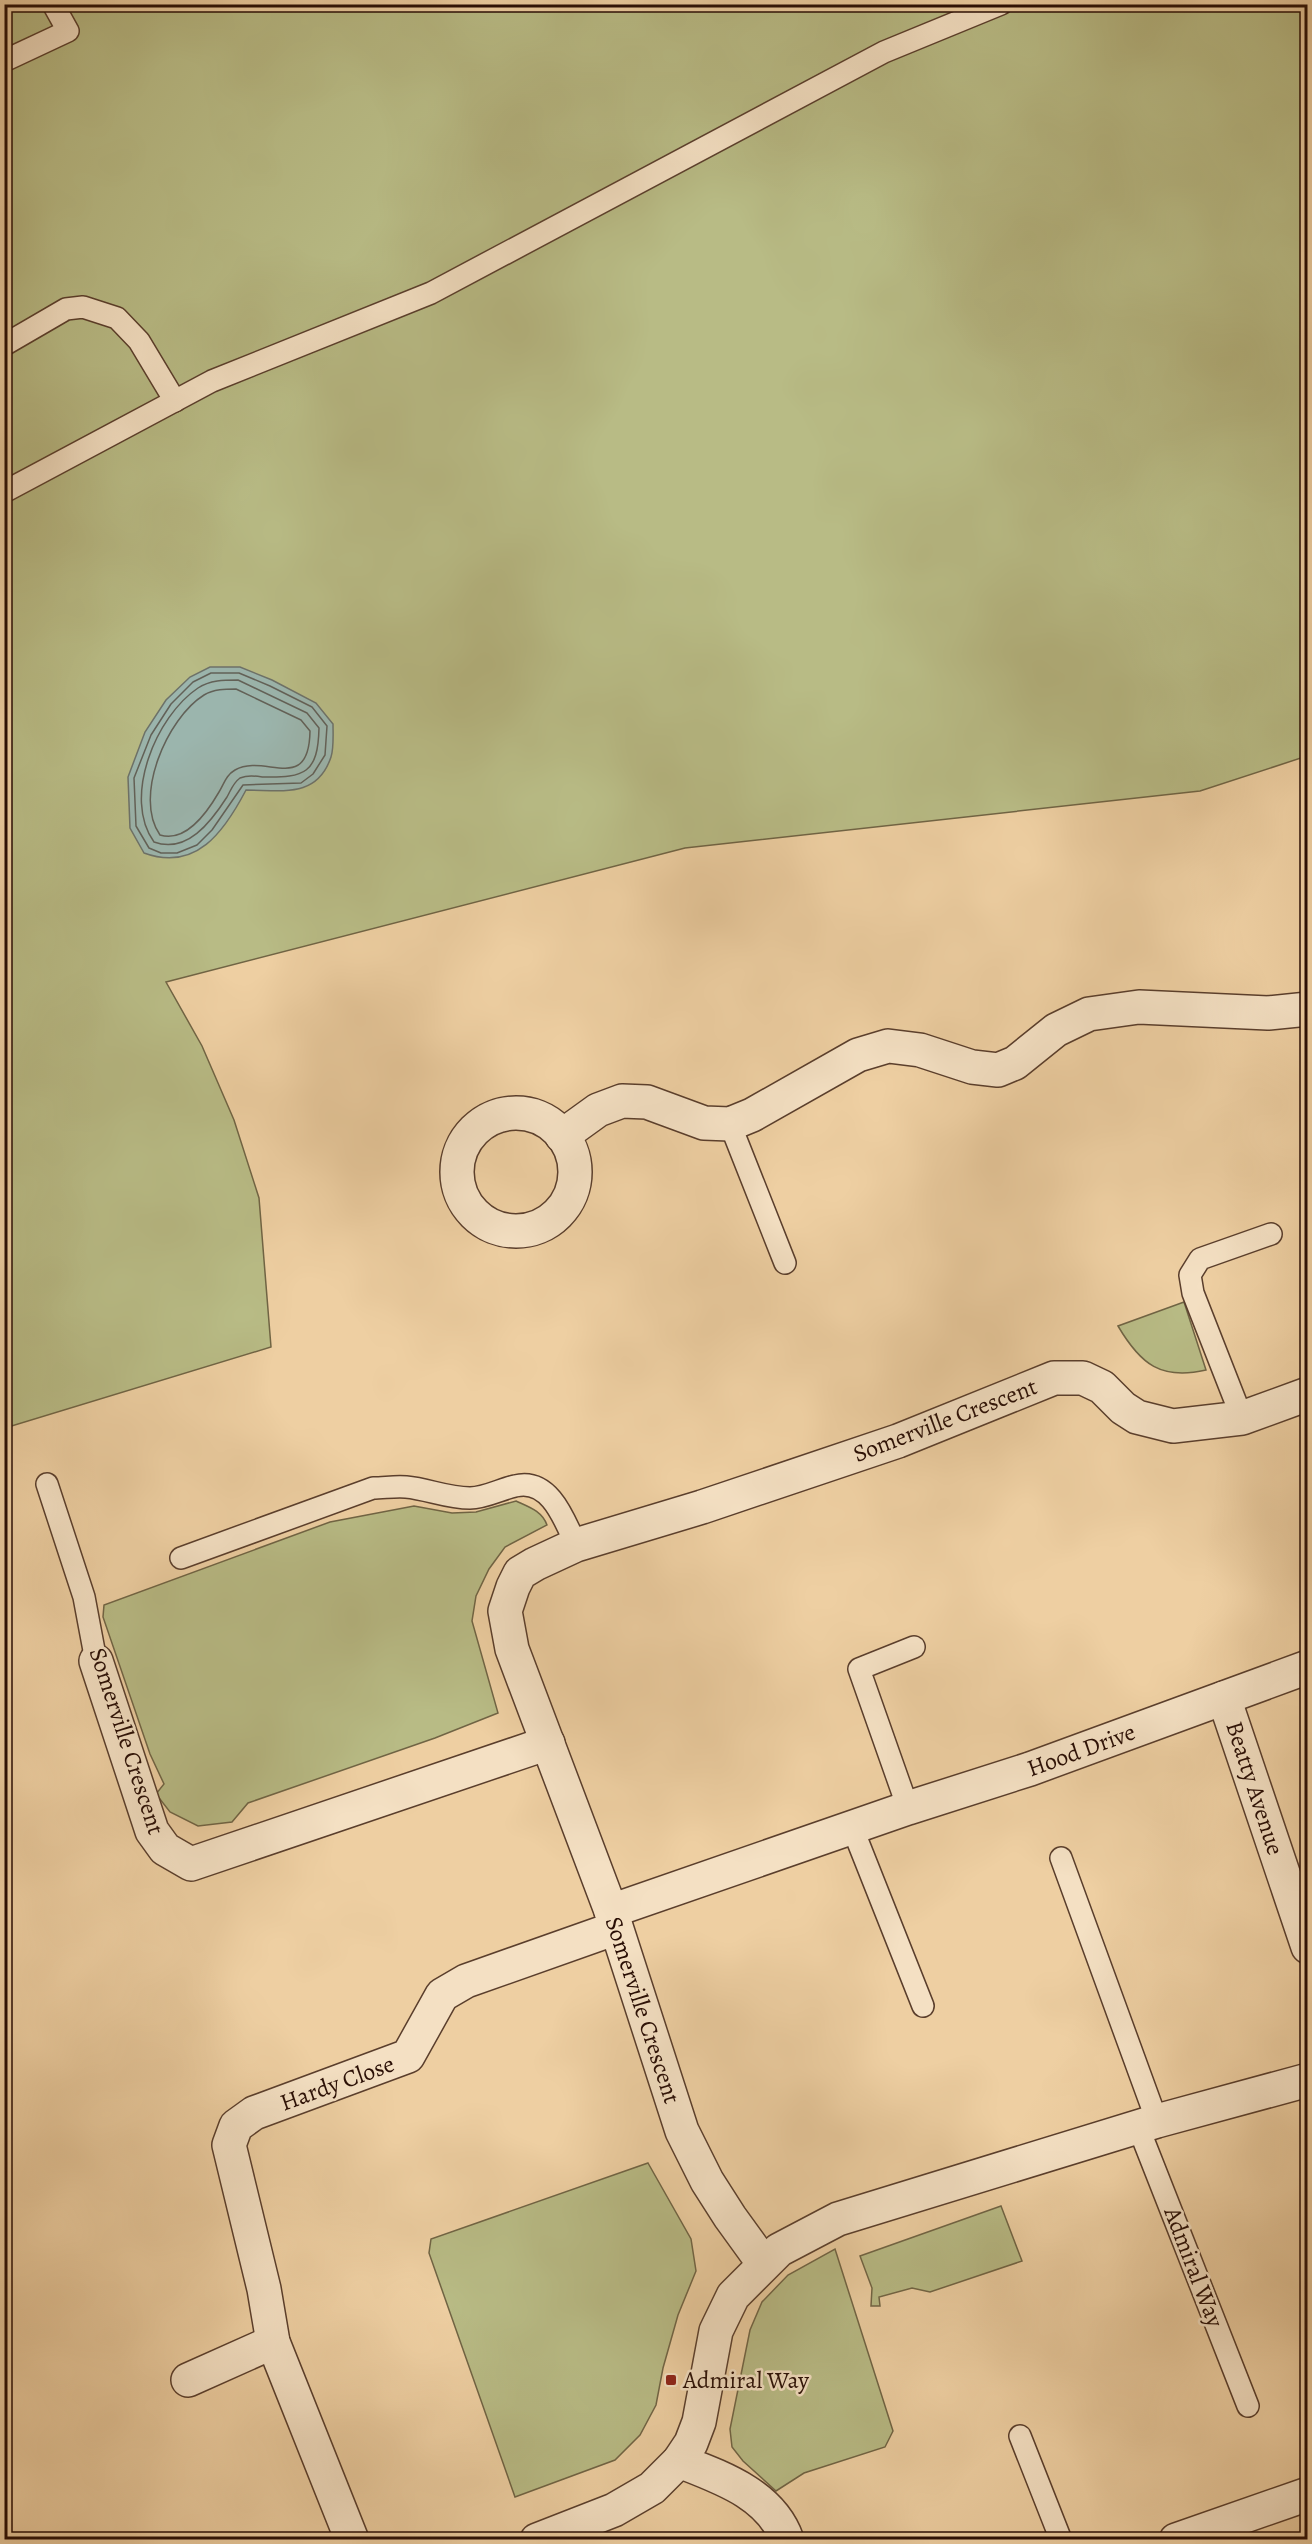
<svg xmlns="http://www.w3.org/2000/svg" width="1312" height="2544" viewBox="0 0 1312 2544" font-family="Alegreya,serif">
<rect width="100%" height="100%" fill="#eecfa2"/>
<filter id="stains"><feTurbulence type="fractalNoise" baseFrequency=".00333" numOctaves="4"/><feColorMatrix values="0 0 0 0 .2 0 0 0 0 .09 0 0 0 0 .02 0 0 0 .5 -.17"/></filter>
<radialGradient id="worn" r=".72"><stop offset=".6" stop-color="#630" stop-opacity="0"/><stop offset="1" stop-color="#630" stop-opacity=".3"/></radialGradient>
<!-- green -->
<g fill="#b8bb85" stroke="#706444" stroke-width="1.5">
<path d="M5 5H1307V756L1200 791 685 848 166 982 202 1046 234 1120 259 1198 271 1347 5 1428Z"/>
<path d="M1184 1302 1206 1370C1161 1380 1141 1365 1118 1326Z"/>
<path d="M516 1501C529 1507 542 1511 547 1525L505 1547 489 1569 476 1596 472 1621 498 1713 435 1738 248 1803 232 1822 198 1826 170 1812 156 1794 164 1784 150 1754 103 1617 104 1605 330 1522 414 1506 452 1513 476 1512Z"/>
<path d="M648 2163 691 2239 696 2271 678 2315 663 2368 656 2405 640 2435 615 2460 515 2497 429 2253 431 2239Z"/>
<path d="M1001 2206 1022 2261 930 2292 912 2288 879 2297 880 2306H871L872 2288 860 2256Z"/>
<path d="M835 2249 893 2431 885 2447 804 2473 776 2491 743 2461 732 2447 730 2429 750 2330 762 2302 788 2275Z"/>
</g>
<!-- water -->
<path fill="#9bb5ad" stroke="#6d7269" stroke-width="1.5" d="M210 667H240L272 680 316 703 333 724C333 734 334 748 331 757 317 799 281 790 246 790 224 832 196 872 144 853L130 828 128 777 145 732 166 700 190 677Z"/>
<g fill="none" stroke-linecap="round" stroke-linejoin="round">
<!-- shore -->
<g stroke="#626158" stroke-width="1.5">
<path d="M211 673H239L270 686 312 707 327 726 325 755 313 774 301 783 243 785 212 830 197 845 177 853H161L149 848 136 826 134 778 151 735 171 704 193 682Z"/>
<path d="M238 680 307 713 319 728C318 773 305 778 263 777 255 776 248 775 240 778 233 783 231 790 227 797 211 822 187 854 154 842 122 798 156 716 198 688 210 680 224 680 238 680Z"/>
<path d="M236 689 301 720 310 731C309 795 265 753 235 770 226 775 224 784 219 792 208 811 186 843 160 835 133 797 167 718 204 695 214 689 225 689 236 689Z"/>
</g>
<defs>
<g id="lane">
<path d="M4 61 68 31 53 4"/>
<path d="M4 345 66 309 83 307 117 318 139 341 175 401"/>
<path d="M4 492 212 381 431 293 884 52 1001 4"/>
<path d="M730 1124 785 1263"/>
<path d="M1242 1418 1193 1293 1190 1275 1200 1259 1271 1234"/>
<path d="M47 1484 84 1597 96 1661"/>
<path d="M181 1558 373 1488C384 1488 395 1486 406 1487 428 1489 447 1498 470 1498 485 1498 501 1489 515 1486 550 1477 565 1521 576 1545"/>
<path d="M908 1808 859 1669 914 1647"/>
<path d="M852 1827 923 2006"/>
<path d="M1061 1858 1157 2121"/>
<path d="M1139 2129 1248 2406"/>
<path d="M1020 2436 1061 2540"/>
</g>
<g id="street">
<circle cx="516" cy="1172" r="59"/>
<path d="M562 1136 598 1110 622 1101 647 1102 704 1123 730 1124 752 1115 858 1055 888 1046 920 1050 972 1067 998 1070 1015 1063 1056 1030 1089 1014 1139 1007 1268 1013 1308 1009"/>
<path d="M96 1661 152 1831 165 1849 191 1864 548 1743"/>
<path d="M1224 1698 1308 1947"/>
<path d="M611 1911 908 1808 1030 1769 1308 1667"/>
<path d="M764 2264 730 2217 707 2181 682 2131 611 1911 512 1649 505 1611 513 1587 520 1573 535 1564 576 1545 702 1507 898 1441 1054 1378H1083L1102 1387 1123 1408 1137 1417 1173 1426 1242 1418 1308 1394"/>
<path d="M188 2380 273 2342"/>
<path d="M679 2461C720 2477 771 2494 787 2540"/>
<path d="M352 2540 273 2342 264 2289 229 2145 236 2126 254 2113 408 2056 442 1995 466 1981 616 1928"/>
<path d="M537 2540 614 2510 652 2488 679 2461 691 2443 699 2422 716 2331 733 2296 779 2250 838 2219 1157 2121 1308 2080"/>
<path d="M1176 2540 1308 2494"/>
</g>
</defs>
<!-- lane casing -->
<use href="#lane" stroke="#5a3e2c" stroke-width="24"/>
<!-- street casing -->
<use href="#street" stroke="#5a3e2c" stroke-width="36"/>
<!-- lane -->
<use href="#lane" stroke="#f4e0c3" stroke-width="21"/>
<!-- street -->
<use href="#street" stroke="#f4e0c3" stroke-width="33"/>
</g>
<!-- markers -->
<rect fill="#8f2418" stroke="#f4e0c3" stroke-width="2" x="665" y="2374" width="12" height="12" rx="3"/>
<g text-anchor="middle" stroke-width="5" stroke-linejoin="round" paint-order="stroke">
<!-- street labels -->
<g font-size="24" fill="#280d04" stroke="#f4e0c3">
<text transform="translate(945 1420) rotate(-21)" y="8">Somerville Crescent</text>
<text transform="translate(127 1741) rotate(72)" y="8">Somerville Crescent</text>
<text transform="translate(1081 1750) rotate(-20)" y="8">Hood Drive</text>
<text transform="translate(1255 1788) rotate(72)" y="8">Beatty Avenue</text>
<text transform="translate(643 2010) rotate(72)" y="8">Somerville Crescent</text>
<text transform="translate(337 2083) rotate(-20)" y="8">Hardy Close</text>
<text transform="translate(1194 2267) rotate(69)" y="8">Admiral Way</text>
</g>
<!-- poi labels -->
<g font-size="24" fill="#280d04" stroke="#f4e0c3" text-anchor="start">
<text x="683" y="2388">Admiral Way</text>
</g>
</g>
<!-- margin -->
<rect width="1312" height="2544" fill="none" stroke="#eecfa2" stroke-width="24"/>
<rect x="6" y="6" width="1300" height="2532" fill="none" stroke="#280d04" stroke-width="3"/>
<rect x="12" y="12" width="1288" height="2520" fill="none" stroke="#280d04" stroke-width="1.5"/>
<rect width="100%" height="100%" filter="url(#stains)"/>
<rect width="100%" height="100%" fill="url(#worn)"/>
</svg>
